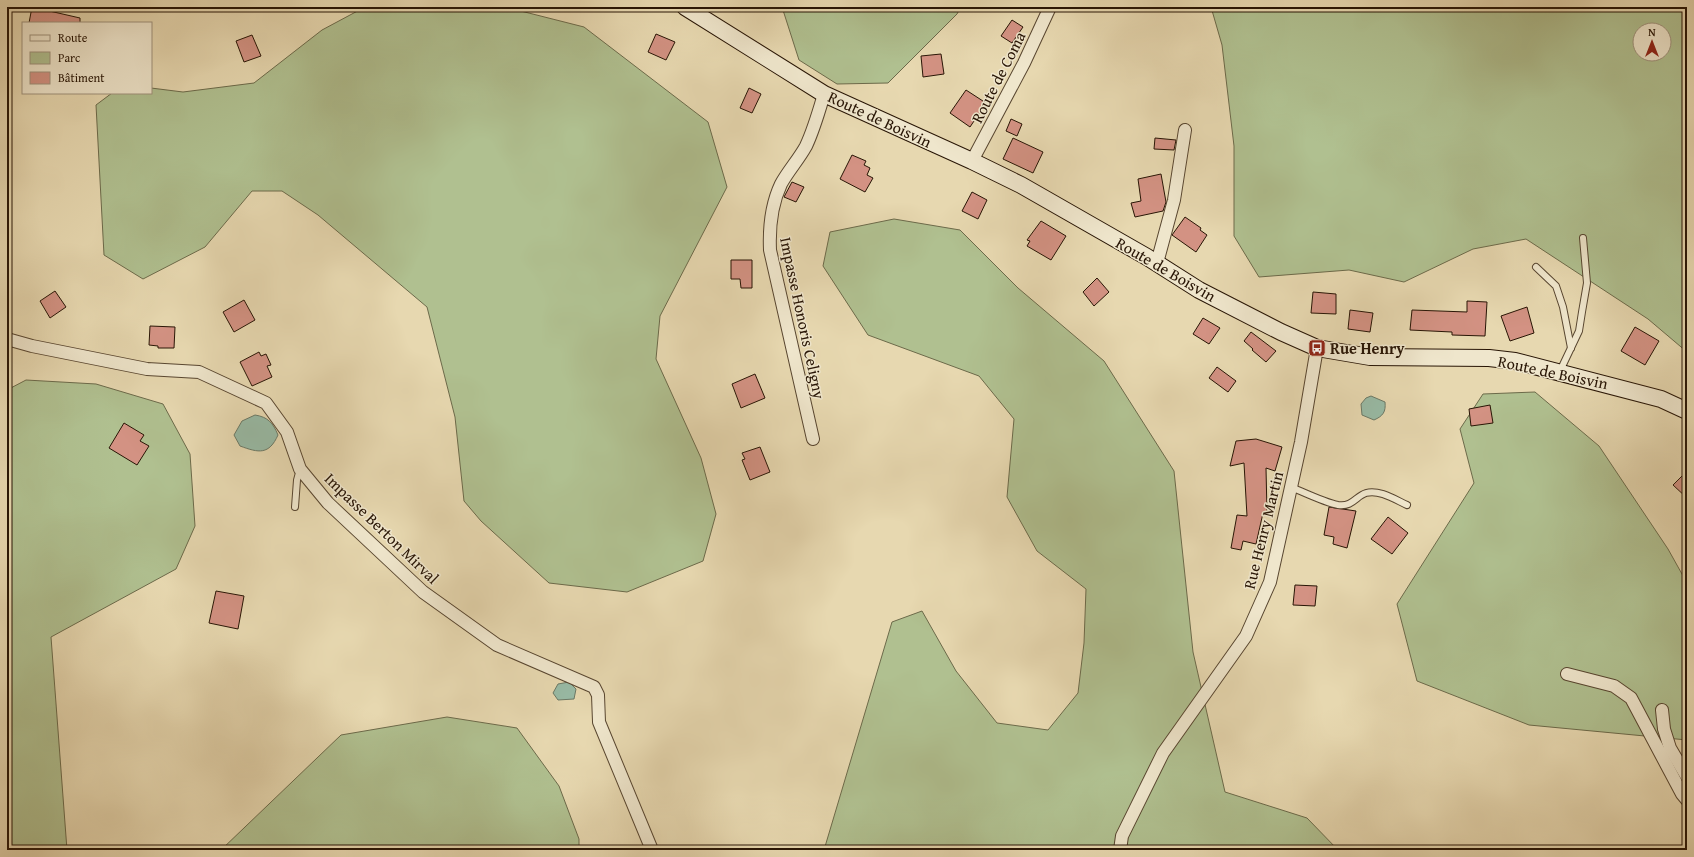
<svg xmlns="http://www.w3.org/2000/svg" width="1694" height="857" viewBox="0 0 1694 857" font-family="'Gentium Book Plus',serif">
<rect width="100%" height="100%" fill="#e7d8b0"/>
<filter id="stains"><feTurbulence type="fractalNoise" baseFrequency=".005" numOctaves="4"/><feColorMatrix values="0 0 0 0 .2 0 0 0 0 .09 0 0 0 0 .02 0 0 0 .5 -.17"/></filter>
<radialGradient id="worn" r=".72"><stop offset=".6" stop-color="#630" stop-opacity="0"/><stop offset="1" stop-color="#630" stop-opacity=".3"/></radialGradient>
<!-- green -->
<g fill="#b0c090" stroke="#6c6a4a" fill-rule="evenodd">
<path d="M365 7H505L584 27 708 122 727 187 660 316 656 359 701 458 716 514 703 561 627 592 549 583 481 521 464 501 455 417 427 307 318 215 282 191H252L205 247 143 279 104 255 96 105 112 93H151V88L183 92 254 83 322 30Z"/>
<path d="M782 7H961L957 14 888 83 837 84 799 60Z"/>
<path d="M1211 7H1687V352L1648 319 1526 239 1473 249 1404 282 1349 270 1259 277 1234 236V146L1222 45ZM1640 30H1664V54H1640Z"/>
<path d="M894 219 960 230 1018 288 1104 361 1174 471 1193 652 1225 792 1307 818 1338 850H824L892 622 922 611 956 671 997 723 1048 730 1078 693 1084 643 1086 589 1037 551 1007 497 1014 419 979 376 868 335 823 266 830 232Z"/>
<path d="M26 380 96 384 163 404 190 454 195 526 176 569 51 637 67 850H7V390Z"/>
<path d="M1535 392 1599 446 1668 549 1687 583V740L1529 725 1417 681 1397 604 1474 483 1460 429 1483 394Z"/>
<path d="M447 717 517 728 559 786 579 839V850H221L341 735Z"/>
</g>
<!-- water -->
<g fill="#98bba6" stroke="#6b7966">
<path d="M1371 396 1385 402C1386 412 1383 416 1374 420L1362 415 1361 404 1366 398Z"/>
<path d="M255 415C268 417 273 423 278 435 269 455 259 453 240 446L234 435 242 421Z"/>
<path d="M569 682 576 689 574 699 558 700 553 693 558 684Z"/>
</g>
<!-- building -->
<g fill="#d39283" stroke="#281505">
<path d="M32 7 80 18V23H29Z"/>
<path d="M1012 20 1023 27 1012 43 1001 36Z"/>
<path d="M656 34 675 42 666 60 648 52Z"/>
<path d="M252 35 261 56 244 62 236 41Z"/>
<path d="M941 54 944 74 923 77 921 56Z"/>
<path d="M749 88 761 94 752 113 740 108Z"/>
<path d="M966 90 986 103 970 127 950 113Z"/>
<path d="M1011 119 1022 124 1017 136 1006 131Z"/>
<path d="M1013 138 1043 152 1033 173 1003 159Z"/>
<path d="M1155 138 1176 140 1174 150 1154 149Z"/>
<path d="M852 155 866 161 864 165 870 168 867 175 873 178 865 192 840 179Z"/>
<path d="M1161 174 1166 202 1163 211 1135 217 1131 203 1141 201 1138 179Z"/>
<path d="M792 182 804 187 796 202 784 197Z"/>
<path d="M972 192 987 200 978 219 962 211Z"/>
<path d="M1185 217 1201 228 1200 230 1207 235 1196 252 1172 235Z"/>
<path d="M1041 221 1066 236 1051 260 1027 246 1030 241 1027 240Z"/>
<path d="M731 260H752V288H741L740 279H731Z"/>
<path d="M1097 278 1109 292 1094 306 1083 292Z"/>
<path d="M55 291 66 307 50 318 40 301Z"/>
<path d="M1313 292 1336 294V314L1311 313Z"/>
<path d="M244 300 255 320 234 332 223 312Z"/>
<path d="M1467 301 1487 302 1485 336 1452 335V332L1410 330 1412 310 1467 312Z"/>
<path d="M1527 307 1534 333 1510 341 1501 316Z"/>
<path d="M1350 310 1373 313 1370 332 1348 329Z"/>
<path d="M1203 318 1220 328 1209 344 1193 334Z"/>
<path d="M150 326 175 327 174 348H158V346L149 345Z"/>
<path d="M1635 327 1659 341 1645 365 1621 351Z"/>
<path d="M1251 332 1276 351 1266 362 1252 350 1253 349 1244 341Z"/>
<path d="M259 352 261 356 266 354 271 365 267 366 272 377 252 386 240 362Z"/>
<path d="M1217 367 1236 381 1228 392 1209 378Z"/>
<path d="M755 374 765 398 741 408 732 384Z"/>
<path d="M1490 405 1493 423 1471 426 1469 409Z"/>
<path d="M124 423 144 435 140 441 149 446 137 465 109 448Z"/>
<path d="M1256 439 1282 447 1275 471 1266 468 1267 513H1263L1256 544 1243 541 1241 550 1231 548 1237 515 1247 516 1244 463 1230 466 1236 441Z"/>
<path d="M760 447 770 472 750 480 742 460 745 459 742 453Z"/>
<path d="M1687 471V498L1673 485Z"/>
<path d="M1329 507 1356 511 1347 548 1333 544 1334 537 1324 535Z"/>
<path d="M1388 517 1408 533 1392 554 1371 539Z"/>
<path d="M1295 585 1317 586 1315 606 1293 605Z"/>
<path d="M216 591 244 596 238 629 209 623Z"/>
</g>
<g fill="none" stroke-linecap="round" stroke-linejoin="round">
<defs>
<g id="service">
<path d="M1536 267 1556 286 1563 307 1571 348"/>
<path d="M1560 371 1579 331 1582 312 1587 283 1583 238"/>
<path d="M1291 487C1303 492 1326 503 1338 505 1353 507 1356 496 1366 493 1379 489 1396 500 1407 505"/>
<path d="M295 507 297 480 300 469"/>
</g>
<g id="minor">
<path d="M972 161 1024 63 1050 7"/>
<path d="M1157 263 1174 200 1185 130"/>
<path d="M7 339 32 346 147 369 199 372 266 403 287 432 300 469 328 503 423 592 497 645 594 687 598 695 599 722 652 850"/>
<path d="M813 439 770 250C769 227 771 205 781 184 788 171 799 159 806 146 814 129 819 111 824 94"/>
<path d="M1567 674 1614 686 1631 698 1682 794 1687 800"/>
<path d="M1662 710 1664 729 1670 748 1687 777"/>
<path d="M1120 850 1122 836 1163 753 1246 636 1270 582 1301 442 1317 348"/>
</g>
<path id="secondary" d="M685 7 824 94 972 161 1021 185 1147 257 1199 290 1281 332 1317 348 1370 357 1489 358 1515 361 1661 399 1687 411"/>
</defs>
<!-- service casing -->
<use href="#service" stroke="#584630" stroke-width="8"/>
<!-- minor casing -->
<use href="#minor" stroke="#584630" stroke-width="14"/>
<!-- secondary casing -->
<use href="#secondary" stroke="#281505" stroke-width="18"/>
<!-- service -->
<use href="#service" stroke="#efe6cc" stroke-width="6"/>
<!-- minor -->
<use href="#minor" stroke="#efe6cc" stroke-width="12"/>
<!-- secondary -->
<use href="#secondary" stroke="#efe6cc" stroke-width="16"/>
</g>
<!-- icons -->
<defs>
<symbol id="bus-square" viewBox="-11 -11 22 22"><rect x="-9" y="-9" width="18" height="18" rx="4" fill="#8f2418" stroke="#efe6cc"/><path d="M-5-6H5V4H4V6H2V4H-2V6H-4V4H-5ZM-3.5-4V0h7V-4ZM-3.5 1.2v1.5H-2V1.2ZM2 1.2v1.5H3.5V1.2Z" fill="#fff"/></symbol>
</defs>
<g fill-rule="evenodd">
<use href="#bus-square" x="1307" y="338" width="20" height="20"/>
</g>
<g text-anchor="middle" stroke-width="3" stroke-linejoin="round" paint-order="stroke">
<!-- street labels -->
<g font-size="16" fill="#281505" stroke="#efe6cc">
<text transform="translate(998 77) rotate(-63)" y="6">Route de Coma</text>
<text transform="translate(880 119) rotate(25)" y="6">Route de Boisvin</text>
<text transform="translate(1166 269) rotate(30)" y="6">Route de Boisvin</text>
<text transform="translate(803 318) rotate(78)" y="6">Impasse Honoris Celigny</text>
<text transform="translate(1553 372) rotate(12)" y="6">Route de Boisvin</text>
<text transform="translate(382 528) rotate(44)" y="6">Impasse Berton Mirval</text>
<text transform="translate(1263 530) rotate(-76)" y="6">Rue Henry Martin</text>
</g>
<!-- poi labels -->
<g font-size="16" font-weight="bold" fill="#281505" stroke="#efe6cc" text-anchor="start">
<text x="1330" y="354">Rue Henry</text>
</g>
</g>
<!-- margin -->
<rect width="1694" height="857" fill="none" stroke="#e7d8b0" stroke-width="24"/>
<rect x="8" y="8" width="1678" height="841" fill="none" stroke="#281505" stroke-width="2"/>
<rect x="12" y="12" width="1670" height="833" fill="none" stroke="#281505"/>
<!-- legend -->
<rect x="22" y="22" width="130" height="72" fill="#efe6cc" stroke="#9f927c"/>
<rect x="30" y="35" width="20" height="6" fill="#efe6cc" stroke="#9f927c"/>
<text x="58" y="42" font-size="12" fill="#281505">Route</text>
<rect x="30" y="52" width="20" height="12" fill="#b0c090" stroke="#9f927c"/>
<text x="58" y="62" font-size="12" fill="#281505">Parc</text>
<rect x="30" y="72" width="20" height="12" fill="#d39283" stroke="#9f927c"/>
<text x="58" y="82" font-size="12" fill="#281505">Bâtiment</text>
<!-- north arrow -->
<g transform="translate(1652 42)"><circle r="19" fill="#efe6cc" stroke="#9f927c"/>
<path d="M0-3L7 15L0 10L-7 15Z" fill="#8f2418"/>
<text y="-6" font-size="11" font-weight="bold" text-anchor="middle" fill="#281505">N</text>
</g>
<rect width="100%" height="100%" filter="url(#stains)"/>
<rect width="100%" height="100%" fill="url(#worn)"/>
</svg>
